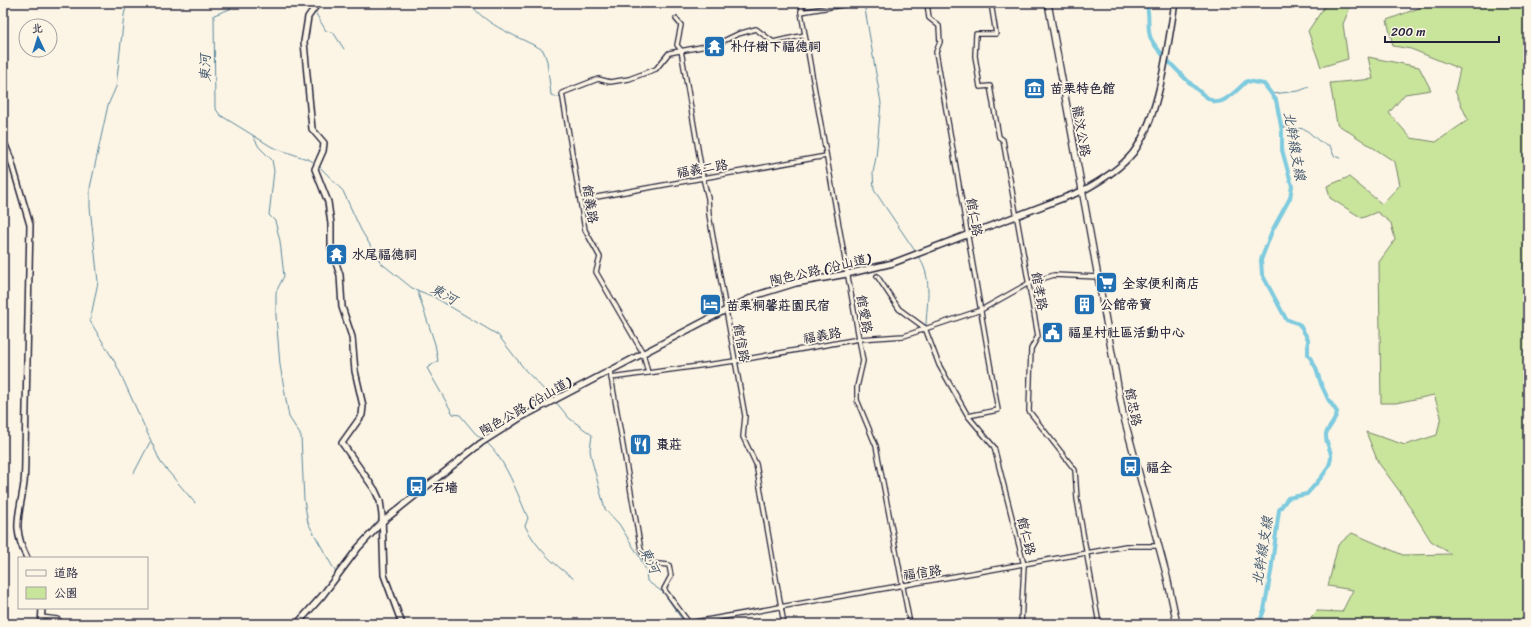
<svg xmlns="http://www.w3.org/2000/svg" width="1531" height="627" viewBox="0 0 1531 627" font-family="Sriracha,'LXGW WenKai TC',sans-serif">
<rect width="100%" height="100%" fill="#fcf5e5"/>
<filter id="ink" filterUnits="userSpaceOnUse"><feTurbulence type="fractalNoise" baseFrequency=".025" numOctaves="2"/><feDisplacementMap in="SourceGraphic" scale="8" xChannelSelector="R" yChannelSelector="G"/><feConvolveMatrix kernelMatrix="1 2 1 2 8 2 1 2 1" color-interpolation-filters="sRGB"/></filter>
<g filter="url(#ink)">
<!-- green -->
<g fill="#c9e49b" stroke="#76836b">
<path d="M1327 3H1352L1343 24 1348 59 1321 67 1308 31Z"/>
<path d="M1432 3H1528V624H1304L1317 611 1342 612 1353 590 1328 586 1338 545 1352 533 1403 555 1451 554 1431 541 1403 496 1378 462 1366 432 1405 445 1437 435 1441 416 1434 395 1396 403H1381L1379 262 1395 240 1391 223 1377 212 1362 218 1330 198 1327 186 1349 177 1382 204 1400 185 1395 162 1337 124 1330 83 1373 79 1368 57 1419 67 1431 90 1405 94 1389 113 1411 138 1436 142 1468 120 1455 91 1460 69 1411 49 1393 46 1387 20Z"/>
</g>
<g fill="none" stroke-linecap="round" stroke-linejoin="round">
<!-- stream -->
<g stroke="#59879d" stroke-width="1">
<path d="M127 3 124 15 116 87 108 105 90 188V207L98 282 90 321 116 364 161 463 195 503"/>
<path d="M232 3 230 9 214 15 215 108 220 115 272 147 310 160 315 163"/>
<path d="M310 3 312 7"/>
<path d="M470 3C485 26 520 37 543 50L547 61 551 95 561 98 562 109"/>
<path d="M864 3 881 103 876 157 873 173 874 190 915 251"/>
<path d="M315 12 326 31 333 32 344 49"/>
<path d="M1272 94 1299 91 1309 87"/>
<path d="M1281 127 1305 129 1319 141 1330 146 1334 156 1340 158"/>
<path d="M253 136 259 147 272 160 274 171 269 215 275 221 280 241 284 276 276 292V316L280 365 289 417 301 436 304 500 308 523 335 571"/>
<path d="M319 166 343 191 361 230 381 263 412 288 434 297 498 335 526 371 553 399"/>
<path d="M918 256C933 277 927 300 926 325"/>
<path d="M417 290 435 344 438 361 427 368 453 414 460 415 475 433 483 440"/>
<path d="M555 401 569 418 592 435 590 450 592 461 605 509 619 524 639 556 646 570 647 581 664 593 685 624"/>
<path d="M486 442C505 458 518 495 528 518L525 526C537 548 552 563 573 578"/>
<path d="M134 473 150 442"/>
</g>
<!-- canal -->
<path stroke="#7ecade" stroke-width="4" d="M1146 3C1151 15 1146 28 1151 39 1157 51 1205 102 1217 102 1227 102 1240 87 1247 81L1264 84 1276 100 1282 131V150L1292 186 1290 198 1272 231 1261 260 1262 274 1286 319 1299 324 1308 339V354L1316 368 1321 384 1328 399 1337 412C1335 423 1328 427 1326 434 1325 443 1330 447 1331 455 1332 469 1315 484 1307 494L1288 498 1279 510 1271 572 1264 610 1259 624"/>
<defs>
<g id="street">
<path d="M803 3 801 12 805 35 863 361 857 387V400L876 446 910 624"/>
<path d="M927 3 929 18 939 26 940 42 936 52 998 410 968 416"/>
<path d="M991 3 996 34H976L975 56 980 87 990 86 999 137 1003 140 1038 336 1031 349 1029 411 1075 470 1077 499 1099 624"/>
<path d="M801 12 854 3"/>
<path d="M676 19 681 25 677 45 681 50 703 178 708 198 709 215 745 416 743 437 756 464 784 624"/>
<path d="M580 200 826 156"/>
<path d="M877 276 899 309 925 328 939 365 968 416 994 447 1024 565 1021 624"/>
<path d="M610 371 641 550 648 563 669 565 671 576 664 589 690 624"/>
<path d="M648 373 643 353 596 272 600 257 585 230 562 93 598 79 610 82 629 79 656 69 669 53 717 44 738 34 756 29 773 42 805 35"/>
<path d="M611 378 735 361 859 339 904 336 981 310 1029 283 1054 275 1098 277"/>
<path d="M41 617 57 619 64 624"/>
<path d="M689 623 1126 546H1158"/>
</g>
<g id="secondary">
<path d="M318 3 308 17 304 42 312 129 324 143 323 151 315 169 328 202 331 224V248L340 275 342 307 352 337 355 371 363 406 362 415 342 443 375 490 380 501 382 515 384 575 402 624"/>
<path d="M3 140 10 157 30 225 25 452C25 462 25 473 24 483 20 515 11 526 27 558"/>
<path d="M41 624 42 608"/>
<path d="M297 624 322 596 358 548 382 522 481 443 520 418 722 312 757 295 796 283 847 274 893 263 1082 191C1101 181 1119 170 1133 153 1160 117 1167 47 1175 3"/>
</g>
<path id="primary" d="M1048 3 1123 414 1167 577 1177 624"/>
</defs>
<!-- street casing -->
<use href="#street" stroke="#22223b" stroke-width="6"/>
<!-- secondary casing -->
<use href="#secondary" stroke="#22223b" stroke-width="8"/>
<!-- primary casing -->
<use href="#primary" stroke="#22223b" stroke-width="8"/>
<!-- street -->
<use href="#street" stroke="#fcf5e5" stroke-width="3.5"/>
<!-- secondary -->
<use href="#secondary" stroke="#fcf5e5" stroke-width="5"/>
<!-- primary -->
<use href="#primary" stroke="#fcf5e5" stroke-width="5.5"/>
</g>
</g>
<!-- icons -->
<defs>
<symbol id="temple-square" viewBox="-11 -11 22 22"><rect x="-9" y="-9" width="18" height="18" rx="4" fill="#1f6fb2" stroke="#fcf5e5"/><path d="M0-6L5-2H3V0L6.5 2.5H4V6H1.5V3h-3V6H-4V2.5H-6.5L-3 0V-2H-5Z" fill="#fff"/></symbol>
<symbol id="museum-square" viewBox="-11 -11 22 22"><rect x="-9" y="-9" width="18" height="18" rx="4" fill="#1f6fb2" stroke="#fcf5e5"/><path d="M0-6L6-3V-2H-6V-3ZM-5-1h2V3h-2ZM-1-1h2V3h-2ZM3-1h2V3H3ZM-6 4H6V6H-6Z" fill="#fff"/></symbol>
<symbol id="supermarket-square" viewBox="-11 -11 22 22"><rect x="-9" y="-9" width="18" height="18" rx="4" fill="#1f6fb2" stroke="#fcf5e5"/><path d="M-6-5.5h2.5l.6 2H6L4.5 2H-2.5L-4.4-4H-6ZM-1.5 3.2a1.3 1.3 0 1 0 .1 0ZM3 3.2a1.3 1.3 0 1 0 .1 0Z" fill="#fff"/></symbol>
<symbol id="building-square" viewBox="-11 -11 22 22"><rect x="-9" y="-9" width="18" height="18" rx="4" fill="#1f6fb2" stroke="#fcf5e5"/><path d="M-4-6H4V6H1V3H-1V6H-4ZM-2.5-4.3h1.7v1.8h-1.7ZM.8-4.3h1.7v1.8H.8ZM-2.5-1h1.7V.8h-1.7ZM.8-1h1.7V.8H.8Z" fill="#fff"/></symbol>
<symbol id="hotel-square" viewBox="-11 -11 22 22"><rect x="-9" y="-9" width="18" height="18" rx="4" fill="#1f6fb2" stroke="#fcf5e5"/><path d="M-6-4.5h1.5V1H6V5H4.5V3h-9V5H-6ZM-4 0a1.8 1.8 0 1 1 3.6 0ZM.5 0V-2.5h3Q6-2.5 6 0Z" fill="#fff"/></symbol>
<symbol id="civic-square" viewBox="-11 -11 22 22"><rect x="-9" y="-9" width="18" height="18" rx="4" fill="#1f6fb2" stroke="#fcf5e5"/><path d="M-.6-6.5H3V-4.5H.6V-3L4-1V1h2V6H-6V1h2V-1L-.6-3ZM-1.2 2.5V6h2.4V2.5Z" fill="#fff"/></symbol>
<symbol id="restaurant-square" viewBox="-11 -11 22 22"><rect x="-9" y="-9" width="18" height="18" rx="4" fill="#1f6fb2" stroke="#fcf5e5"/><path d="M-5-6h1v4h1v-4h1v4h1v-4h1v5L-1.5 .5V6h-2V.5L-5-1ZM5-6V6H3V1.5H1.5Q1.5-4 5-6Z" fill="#fff"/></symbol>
<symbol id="bus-square" viewBox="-11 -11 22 22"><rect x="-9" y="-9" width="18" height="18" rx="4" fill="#1f6fb2" stroke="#fcf5e5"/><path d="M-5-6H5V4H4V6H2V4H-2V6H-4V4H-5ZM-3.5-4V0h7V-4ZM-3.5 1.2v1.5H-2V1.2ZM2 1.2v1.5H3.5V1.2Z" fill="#fff"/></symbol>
</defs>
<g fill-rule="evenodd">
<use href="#temple-square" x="702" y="34" width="25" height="25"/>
<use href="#museum-square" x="1022" y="76" width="25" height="25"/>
<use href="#temple-square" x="324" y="242" width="25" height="25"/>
<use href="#supermarket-square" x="1094" y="270" width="25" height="25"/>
<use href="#building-square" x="1072" y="292" width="25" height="25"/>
<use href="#hotel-square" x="698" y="292" width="25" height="25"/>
<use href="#civic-square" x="1040" y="320" width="25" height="25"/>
<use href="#restaurant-square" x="628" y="432" width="25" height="25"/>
<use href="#bus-square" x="1118" y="454" width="25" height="25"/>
<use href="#bus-square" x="404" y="474" width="25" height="25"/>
</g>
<g text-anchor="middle" stroke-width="3.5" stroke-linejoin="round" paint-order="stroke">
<!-- poi labels -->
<g font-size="13" font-weight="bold" fill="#22223b" stroke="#fcf5e5" text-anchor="start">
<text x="730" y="51">朴仔樹下福德祠</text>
<text x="1050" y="93">苗栗特色館</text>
<text x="352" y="259">水尾福德祠</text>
<text x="1122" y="288">全家便利商店</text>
<text x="1100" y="309">公館帝寶</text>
<text x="726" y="310">苗栗桐馨莊園民宿</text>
<text x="1068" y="337">福星村社區活動中心</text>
<text x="656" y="449">棗莊</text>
<text x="1146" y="472">福全</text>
<text x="432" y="492">石墻</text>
</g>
<!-- street labels -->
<g font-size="13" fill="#22223b" stroke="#fcf5e5">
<text transform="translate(1082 131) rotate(80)" y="5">龍汶公路</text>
<text transform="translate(702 168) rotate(-10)" y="5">福義二路</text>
<text transform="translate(591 204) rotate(81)" y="5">館義路</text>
<text transform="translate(975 217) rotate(80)" y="5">館仁路</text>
<text transform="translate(820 269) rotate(-13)" y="5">陶色公路 (沿山道)</text>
<text transform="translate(1040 291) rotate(80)" y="5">館孝路</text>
<text transform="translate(865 314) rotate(80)" y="5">館愛路</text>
<text transform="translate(822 335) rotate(-10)" y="5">福義路</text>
<text transform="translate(742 343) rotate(80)" y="5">館信路</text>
<text transform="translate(525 406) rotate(-30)" y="5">陶色公路 (沿山道)</text>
<text transform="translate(1134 407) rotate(79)" y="5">館忠路</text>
<text transform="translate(1027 536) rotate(76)" y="5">館仁路</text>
<text transform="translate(922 572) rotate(-8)" y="5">福信路</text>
</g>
<!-- water labels -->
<g font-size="14" font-style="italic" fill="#3e546c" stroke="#fcf5e5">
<text transform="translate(205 68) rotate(-91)" y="5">東河</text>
<text transform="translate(1295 146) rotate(80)" y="5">北幹線支線</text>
<text transform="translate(444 294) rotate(29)" y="5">東河</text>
<text transform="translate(1262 551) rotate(-81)" y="5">北幹線支線</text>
<text transform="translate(650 560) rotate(65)" y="5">東河</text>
</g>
</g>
<!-- margin -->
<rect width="1531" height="627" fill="none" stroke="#fcf5e5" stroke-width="16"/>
<rect x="8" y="8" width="1515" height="611" fill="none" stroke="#22223b" stroke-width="1.5" filter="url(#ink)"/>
<!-- legend -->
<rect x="18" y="557" width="130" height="52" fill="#fcf5e5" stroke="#a5a1a1"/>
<rect x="26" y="570" width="20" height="6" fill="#fcf5e5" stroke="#a5a1a1"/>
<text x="54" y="577" font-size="12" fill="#22223b">道路</text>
<rect x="26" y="587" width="20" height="12" fill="#c9e49b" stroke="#a5a1a1"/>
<text x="54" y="597" font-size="12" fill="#22223b">公園</text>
<!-- north arrow -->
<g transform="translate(38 38) rotate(356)"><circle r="19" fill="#fcf5e5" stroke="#a5a1a1"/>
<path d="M0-3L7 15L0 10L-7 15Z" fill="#1f6fb2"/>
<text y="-6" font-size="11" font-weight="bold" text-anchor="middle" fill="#22223b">北</text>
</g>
<!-- scale -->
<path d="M1385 36v6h114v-6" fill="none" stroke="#22223b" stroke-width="2"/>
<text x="1391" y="36" font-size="12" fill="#22223b" stroke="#fcf5e5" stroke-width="3" paint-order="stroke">200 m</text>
</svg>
